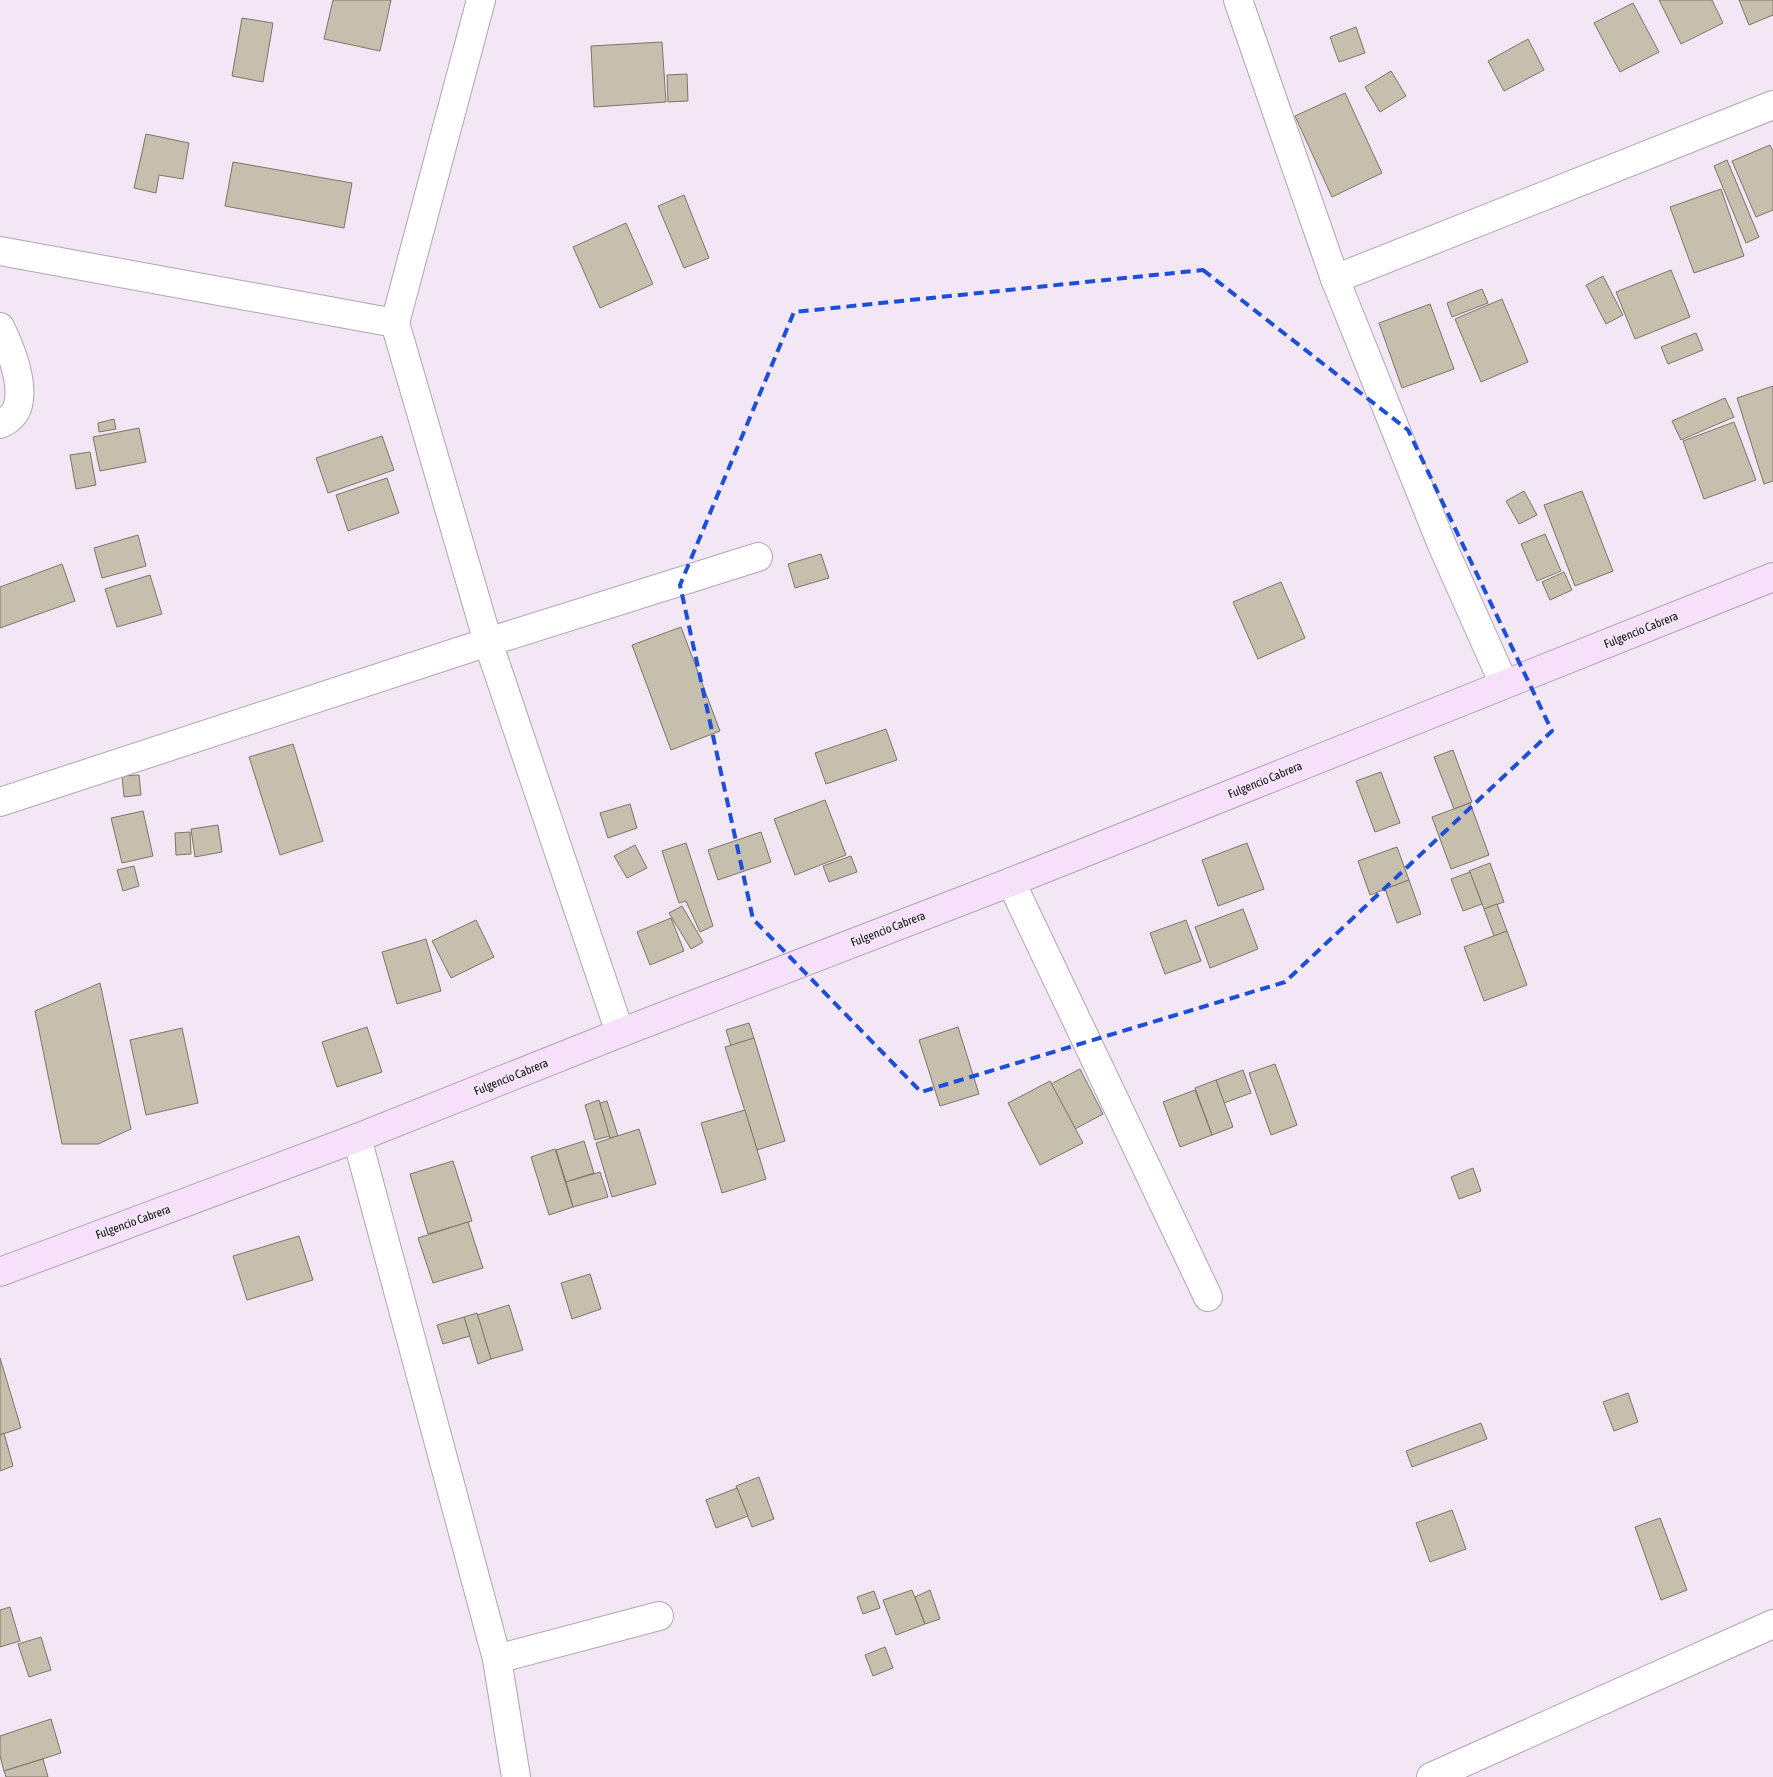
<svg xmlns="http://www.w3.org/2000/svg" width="1773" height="1777" viewBox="0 0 1773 1777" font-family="'Asap Condensed',sans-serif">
<rect width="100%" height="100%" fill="#f3e7f6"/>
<!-- building -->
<g fill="#c7bfae" stroke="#7c7565">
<path d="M333 0H391L380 51 324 39Z"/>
<path d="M1659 0H1712L1723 23 1681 44Z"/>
<path d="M1739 0H1773V15L1749 25Z"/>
<path d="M1633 3 1659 52 1620 72 1594 23Z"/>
<path d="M242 18 273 23 263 82 232 76Z"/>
<path d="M1356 27 1365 53 1339 62 1330 37Z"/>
<path d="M1528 39 1544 70 1504 91 1488 61Z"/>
<path d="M662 42 666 102 594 107 591 46Z"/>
<path d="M1391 71 1406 96 1380 112 1365 87Z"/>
<path d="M687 74 688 101 668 102 667 75Z"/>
<path d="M1345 93 1382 173 1332 197 1295 116Z"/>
<path d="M146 134 189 143 183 179 159 175 156 193 134 188Z"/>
<path d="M1770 145 1773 151V210L1756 217 1732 161Z"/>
<path d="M1727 160 1759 237 1746 243 1714 166Z"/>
<path d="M233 162 352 183 344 228 225 206Z"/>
<path d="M1721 189 1744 256 1694 273 1670 207Z"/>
<path d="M684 195 709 258 684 268 658 206Z"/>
<path d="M626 223 653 284 600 308 573 247Z"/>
<path d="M1671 270 1690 317 1635 339 1616 292Z"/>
<path d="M1603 276 1623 315 1606 324 1586 285Z"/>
<path d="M1482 289 1488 303 1452 317 1447 303Z"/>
<path d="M1502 299 1528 362 1481 382 1455 319Z"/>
<path d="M1430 304 1454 369 1402 388 1379 323Z"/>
<path d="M1696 333 1703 350 1668 364 1661 347Z"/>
<path d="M1773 386V481L1764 484 1737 398Z"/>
<path d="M1725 398 1734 417 1681 440 1672 421Z"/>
<path d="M114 419 116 429 99 432 98 423Z"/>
<path d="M1734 422 1756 480 1704 499 1683 441Z"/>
<path d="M139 428 146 462 100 471 93 437Z"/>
<path d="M382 436 394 470 328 493 316 458Z"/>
<path d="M90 452 96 485 76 489 70 455Z"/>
<path d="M387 478 399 513 348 531 336 495Z"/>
<path d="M1524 491 1537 515 1519 524 1506 501Z"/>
<path d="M1582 491 1613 571 1575 586 1544 505Z"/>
<path d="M1545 534 1561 571 1537 581 1521 544Z"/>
<path d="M138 535 146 566 102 578 94 548Z"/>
<path d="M821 554 829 578 795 588 788 564Z"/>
<path d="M62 564 75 601 0 628V587Z"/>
<path d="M1564 572 1572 590 1550 600 1542 582Z"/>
<path d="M150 575 162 614 117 627 105 589Z"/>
<path d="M1281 582 1305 638 1258 659 1233 602Z"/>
<path d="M681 627 720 731 671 750 632 645Z"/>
<path d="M886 729 897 760 826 784 815 753Z"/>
<path d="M293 744 323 841 280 855 249 757Z"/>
<path d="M1453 750 1472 802 1454 809 1434 757Z"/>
<path d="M1381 772 1400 823 1375 832 1356 781Z"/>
<path d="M139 775 141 795 124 797 122 776Z"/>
<path d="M825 800 846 855 795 875 774 819Z"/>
<path d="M1470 803 1489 855 1451 869 1432 817Z"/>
<path d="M630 804 637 828 608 838 600 813Z"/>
<path d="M143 811 153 856 122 863 111 818Z"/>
<path d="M218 825 222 852 195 857 191 829Z"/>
<path d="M190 832 191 854 176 855 175 833Z"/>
<path d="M761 832 771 862 718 880 708 850Z"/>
<path d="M686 843 713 926 700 932 686 901 679 903 662 851Z"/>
<path d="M1247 843 1264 889 1218 906 1202 860Z"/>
<path d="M635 845 647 868 627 878 614 856Z"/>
<path d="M1397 847 1409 880 1370 895 1358 861Z"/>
<path d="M851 856 857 872 829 882 823 866Z"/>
<path d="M1490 863 1504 902 1484 909 1469 871Z"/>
<path d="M134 866 139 886 123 891 117 870Z"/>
<path d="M1470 872 1482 904 1463 911 1451 879Z"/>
<path d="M1409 880 1421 914 1397 923 1385 889Z"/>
<path d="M1497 904 1507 931 1494 936 1484 909Z"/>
<path d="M682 906 703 942 691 949 669 913Z"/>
<path d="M1243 909 1258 949 1210 968 1195 927Z"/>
<path d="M671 918 684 951 650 965 637 932Z"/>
<path d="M476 920 494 957 451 978 432 941Z"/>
<path d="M1186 920 1201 961 1165 974 1150 933Z"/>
<path d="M1507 931 1527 985 1484 1001 1464 947Z"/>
<path d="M426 939 441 991 397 1004 382 952Z"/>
<path d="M100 983 131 1129 98 1144H62L35 1011Z"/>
<path d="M749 1023 754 1038 731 1046 726 1030Z"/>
<path d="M367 1027 382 1072 337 1087 322 1042Z"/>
<path d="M958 1027 979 1094 940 1106 919 1040Z"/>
<path d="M182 1028 198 1103 146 1115 130 1040Z"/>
<path d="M754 1038 785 1141 757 1150 725 1047Z"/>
<path d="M1275 1064 1297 1125 1271 1135 1249 1073Z"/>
<path d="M1080 1069 1103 1114 1075 1129 1051 1084Z"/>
<path d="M1243 1070 1251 1093 1224 1103 1216 1080Z"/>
<path d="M1216 1080 1233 1127 1212 1135 1195 1088Z"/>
<path d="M1050 1081 1083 1143 1040 1165 1008 1103Z"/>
<path d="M1195 1090 1212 1135 1180 1147 1163 1102Z"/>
<path d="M599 1100 610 1136 595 1140 585 1105Z"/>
<path d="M607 1101 618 1136 610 1138 600 1103Z"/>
<path d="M745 1110 766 1179 722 1193 701 1123Z"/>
<path d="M639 1129 656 1184 612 1197 596 1143Z"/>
<path d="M584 1141 594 1173 566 1182 556 1150Z"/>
<path d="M555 1149 573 1207 549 1215 531 1157Z"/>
<path d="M453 1161 472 1221 428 1234 410 1174Z"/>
<path d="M1473 1168 1481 1191 1459 1199 1451 1177Z"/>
<path d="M600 1172 608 1197 573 1207 566 1182Z"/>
<path d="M468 1222 483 1268 433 1283 418 1238Z"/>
<path d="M299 1236 313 1280 247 1300 233 1256Z"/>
<path d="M590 1274 601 1309 572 1319 561 1283Z"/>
<path d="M509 1305 523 1350 491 1359 477 1315Z"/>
<path d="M477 1313 491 1359 478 1364 464 1317Z"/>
<path d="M464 1317 470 1336 443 1344 437 1325Z"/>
<path d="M0 1358 21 1428 0 1435Z"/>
<path d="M1628 1393 1638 1422 1614 1431 1603 1402Z"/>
<path d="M1481 1423 1487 1439 1412 1467 1406 1451Z"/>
<path d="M4 1433 13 1466 0 1471V1435Z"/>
<path d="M759 1477 774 1519 752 1527 736 1486Z"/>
<path d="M737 1488 748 1516 716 1528 706 1500Z"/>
<path d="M1452 1510 1466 1549 1430 1562 1416 1523Z"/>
<path d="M1660 1518 1687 1590 1661 1600 1635 1527Z"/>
<path d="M912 1590 925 1624 896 1635 883 1600Z"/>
<path d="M930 1590 940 1619 925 1624 915 1597Z"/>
<path d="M874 1591 880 1608 863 1614 857 1597Z"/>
<path d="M10 1607 20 1641 0 1647V1610Z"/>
<path d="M41 1637 51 1670 29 1677 18 1644Z"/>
<path d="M885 1647 893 1668 873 1676 865 1655Z"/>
<path d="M51 1719 61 1753 4 1771 0 1756V1736Z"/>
<path d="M43 1759 48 1777H6L4 1771Z"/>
</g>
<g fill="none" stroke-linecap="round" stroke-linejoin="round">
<defs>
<g id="minor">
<path d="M1238 0 1335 279 1442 545 1504 684"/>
<path d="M0 251 395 323 481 0"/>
<path d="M1335 279 1773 105"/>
<path d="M395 323 488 642 620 1033"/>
<path d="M0 327C10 347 24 382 18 405 16 414 8 421 0 424"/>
<path d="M0 802 488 642 758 557"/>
<path d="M1011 882 1208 1297"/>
<path d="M357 1138 497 1659 516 1777"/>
<path d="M497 1659 659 1616"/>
<path d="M1431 1777 1773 1624"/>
</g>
<path id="secondary" d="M0 1272 357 1138 620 1033 1011 882 1773 577"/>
</defs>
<!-- minor casing -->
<use href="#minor" stroke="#b0a4b3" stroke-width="30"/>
<!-- secondary casing -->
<use href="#secondary" stroke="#b0a4b3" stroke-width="30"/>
<!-- minor -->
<use href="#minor" stroke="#fff" stroke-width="28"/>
<!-- secondary -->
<use href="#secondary" stroke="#f6e0fa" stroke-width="28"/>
</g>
<!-- marked area -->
<path fill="none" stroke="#1d4ed8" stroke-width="4" stroke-dasharray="10 6" stroke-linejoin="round" d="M1203 270 1408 430 1552 731 1285 982 921 1092 753 919 680 585 794 312Z"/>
<g text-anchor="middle" stroke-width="4" stroke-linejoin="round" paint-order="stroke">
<!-- street labels -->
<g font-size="12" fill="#100c11" stroke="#f3e7f6">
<text transform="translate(1641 630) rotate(-22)" y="4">Fulgencio Cabrera</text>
<text transform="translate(1265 780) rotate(-22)" y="4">Fulgencio Cabrera</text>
<text transform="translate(888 929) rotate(-21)" y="4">Fulgencio Cabrera</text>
<text transform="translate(511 1077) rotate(-22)" y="4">Fulgencio Cabrera</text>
<text transform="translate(133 1222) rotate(-20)" y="4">Fulgencio Cabrera</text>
</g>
</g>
</svg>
